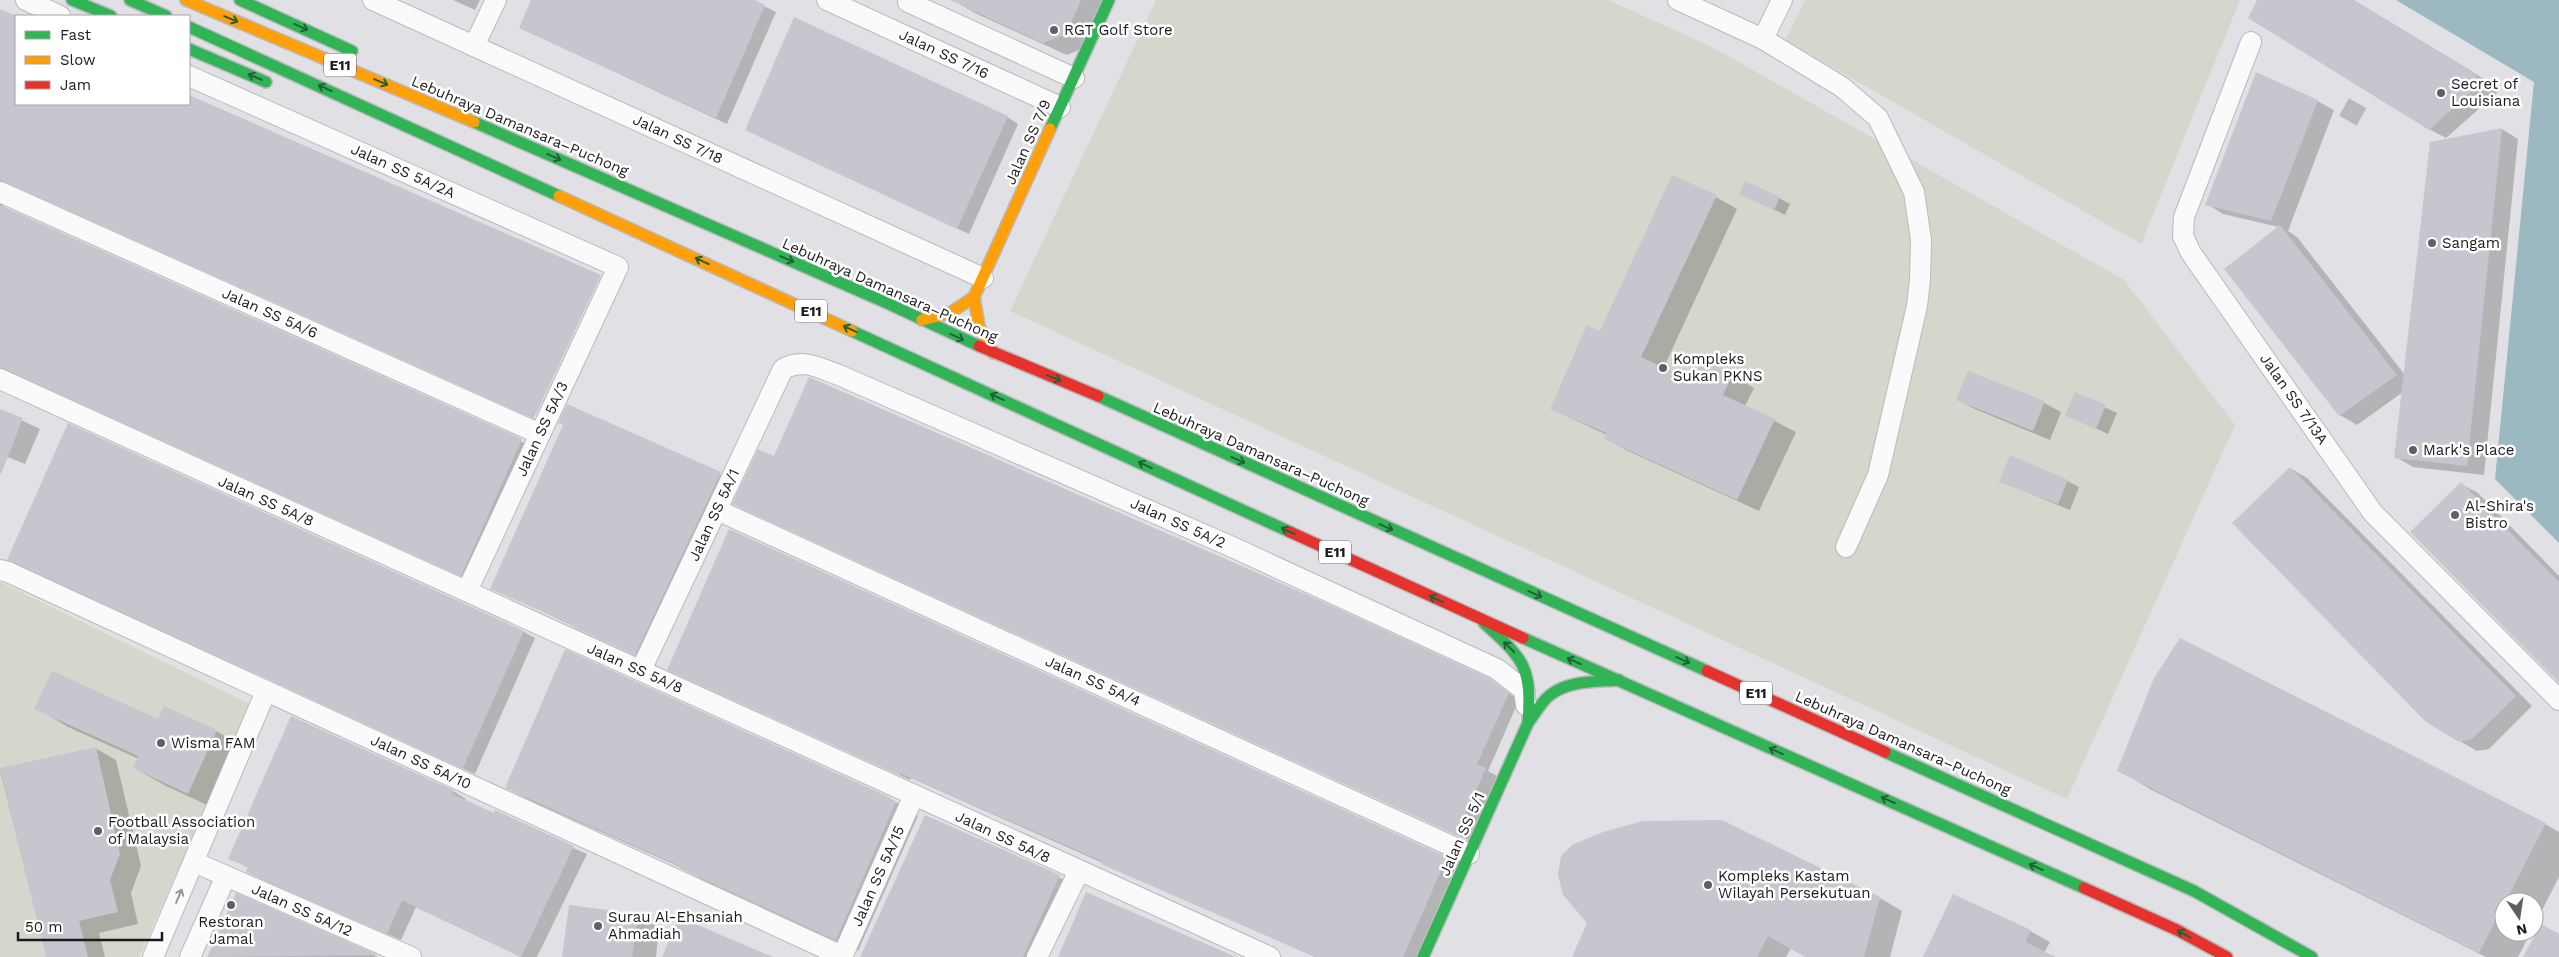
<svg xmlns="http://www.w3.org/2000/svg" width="2559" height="957" viewBox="0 0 2559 957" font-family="'Work Sans',sans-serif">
<rect width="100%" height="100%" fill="#e1e1e5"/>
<!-- green -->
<g fill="#d4d7cb">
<path d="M1156 0H1608L1712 47 2124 280 2235 425 2067 799 1010 311Z"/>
<path d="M1805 0H2240L2141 244 1785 40Z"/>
<path d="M0 582 252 705 139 957H0Z"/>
</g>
<!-- water -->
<path fill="#9cb8c1" d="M2396 0H2559V543L2495 479 2534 82Z"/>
<!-- shadow -->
<g fill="#0003">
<path d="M453 0H480L475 10Z"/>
<path d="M533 0H752L776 12 727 124 520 28Z"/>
<path d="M953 0H1110L1088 46 1067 55 975 13Z"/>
<path d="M2258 0H2352L2489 82 2498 92 2446 138 2429 129Z"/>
<path d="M0 10 16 18V104H189V96L600 276 533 418 17 187 10 186 0 195Z"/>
<path d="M2317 101 2334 110 2288 231 2297 237 2405 375 2502 129 2518 139 2484 475 2413 467 2396 457 2403 392 2357 425 2340 415 2279 227 2223 214 2207 204Z"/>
<path d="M1007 117 1018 124 969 234 758 136Z"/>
<path d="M1740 193 1779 198 1790 204 1785 215Z"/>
<path d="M1716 197 1737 209 1663 369 1693 382 1703 362 1733 376 1754 388 1745 406 1796 432 1759 511 1626 450 1605 438 1607 435 1551 409 1601 332Z"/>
<path d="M0 202 5 208 533 447 472 581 17 374H7L0 371Z"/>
<path d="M602 277 612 282 543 423 535 419Z"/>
<path d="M2076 394 2117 413 2108 434 2067 415Z"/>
<path d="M1958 400 2044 403 2061 412 2050 440 1975 409Z"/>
<path d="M568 406 732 480 646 660 492 588 564 425Z"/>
<path d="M0 410 40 429 25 464 0 454Z"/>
<path d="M775 458 1490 680 1519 700 1488 771 1497 776 1468 840 745 510Z"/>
<path d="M2290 468 2307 478 2532 706 2489 749 2477 751 2427 722Z"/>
<path d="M2000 481H2067L2079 487 2070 510Z"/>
<path d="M2461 484 2478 493 2559 576V681Z"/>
<path d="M20 565 524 632 535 638 475 774Z"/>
<path d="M680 675 1446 858 1457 864 1416 957H1315L911 778 910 780Z"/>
<path d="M36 708 159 721 165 708 216 731 249 750 220 811 166 786 134 768 139 759 68 727Z"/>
<path d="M292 717 453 791 466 799 465 801 587 854 537 957H521L416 907 401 940 261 879 248 871 249 868 230 858Z"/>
<path d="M95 748 116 760 141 866 131 893 138 924 99 933 105 957H47L0 770Z"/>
<path d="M2118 770 2545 824 2559 832V877L2534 926V902H2504V932H2531L2518 957H2486L2150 789Z"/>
<path d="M507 787 889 798 918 816 858 951 703 880 682 868 529 800Z"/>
<path d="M926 816 1071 883 1037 957H862Z"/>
<path d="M237 895 378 957H209Z"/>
<path d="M1880 898 1902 911 1890 957H1807L1791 948 1786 957H1573Z"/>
<path d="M637 915 659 928 656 957H563Z"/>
<path d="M2030 931 2050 942 2044 953 2053 957H1924Z"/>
</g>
<!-- building -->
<g fill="#c6c6ce">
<path d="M531 0H755L765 5 716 118 519 28Z"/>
<path d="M950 0H1081L1066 34 1043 43Z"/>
<path d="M2257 0H2354L2472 71 2482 82 2429 130 2248 18Z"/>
<path d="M0 9 16 16V104H189V95L601 275 536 414 534 413 532 417 0 180Z"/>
<path d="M794 17 1008 116 957 229 745 130Z"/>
<path d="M2256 72 2318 100 2271 221 2205 205Z"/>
<path d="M2502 128 2467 466 2394 458 2430 142Z"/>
<path d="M1672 175 1717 195 1641 357 1692 381 1702 360 1733 374 1723 395 1775 419 1737 500 1604 439 1606 433 1550 409 1587 325 1600 331Z"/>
<path d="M1745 181 1780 197 1774 210 1739 194Z"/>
<path d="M0 205 522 439 461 576 0 367Z"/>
<path d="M2280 225 2397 375 2339 416 2224 269Z"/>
<path d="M1968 371 2045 401 2033 431 1956 400Z"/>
<path d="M809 377 1317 599 1491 679 1509 693 1477 764 1486 768 1456 835 732 504 758 449 774 456Z"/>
<path d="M2075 392 2106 405 2096 429 2065 416Z"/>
<path d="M567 404 721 472 635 655 575 628 569 623 490 589 563 425 558 423Z"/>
<path d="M0 409 23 418 1 474H0Z"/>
<path d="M68 423 524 631 463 768 7 560Z"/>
<path d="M2010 455 2068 480 2058 504 1999 482Z"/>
<path d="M2290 467 2516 696 2472 739 2459 742 2426 722 2232 523Z"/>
<path d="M2461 482 2559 582V683L2410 532Z"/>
<path d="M729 529 1447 857 1403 957H1315L1101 864 1102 861 900 773 899 775 667 670Z"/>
<path d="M2180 638 2546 823 2479 953 2117 771 2154 678Z"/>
<path d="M565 649 889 797V799L896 802 836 940 679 868 680 866 505 788Z"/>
<path d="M52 671 158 719 164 706 217 730 188 794 133 768 138 756 34 709Z"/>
<path d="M291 716 453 790 452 794 494 813 495 810 574 846 521 957 402 900 387 934 246 872 248 867 228 859Z"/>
<path d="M96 747 120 854 110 880 118 912 79 921 88 957H46L0 768Z"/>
<path d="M925 815 1060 875 1023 957H860Z"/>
<path d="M1722 820 1880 897 1864 957H1805L1768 936 1757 957H1572L1587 923 1563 895 1558 875 1561 856 1572 845 1603 832 1643 821Z"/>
<path d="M1086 892 1236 957H1058Z"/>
<path d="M236 893 378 955 207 957Z"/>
<path d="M1953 894 2031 930 2025 942 2056 957H1923Z"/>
<path d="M569 905 638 914 632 957H562Z"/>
<path d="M679 917 773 957H662Z"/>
<path d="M2541 924 2559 934V957H2523Z"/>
</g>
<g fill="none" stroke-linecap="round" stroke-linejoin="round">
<!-- street-tunnel -->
<path stroke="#b9b9bd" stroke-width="20" stroke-dasharray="20 10" stroke-linecap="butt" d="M2344 107 2362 117"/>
<defs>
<g id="street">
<path d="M26 0 60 16"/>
<path d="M373 0 983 278"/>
<path d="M827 0 1060 107"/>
<path d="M1678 0 1763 39 1842 87 1878 118 1914 192 1921 240 1920 279 1917 306 1878 475 1846 547"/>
<path d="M908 2 1074 78"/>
<path d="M1763 39 1782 0"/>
<path d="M2251 42 2184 217 2183 236 2191 253 2373 513 2559 700"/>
<path d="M474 46 496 0"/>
<path d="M189 76 618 267 467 591"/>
<path d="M0 192 540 434"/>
<path d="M0 379 1270 957"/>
<path d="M717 510 1469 854"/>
<path d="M0 570 8 572 842 956"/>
<path d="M641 670 783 369C803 358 819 368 839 375L1230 546 1497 669 1524 690 1526 705"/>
<path d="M194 862 411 957"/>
<path d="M153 957 266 691"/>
<path d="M190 957 226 876"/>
<path d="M842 957 914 795"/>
<path d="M1037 957 1079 871"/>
</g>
<g id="fast">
<path d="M72 0 111 16"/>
<path d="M130 0 166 16"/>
<path d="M240 0 352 51"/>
<path d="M189 27 559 196"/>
<path d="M189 49 266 82"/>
<path d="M474 122 887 303 979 346"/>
<path d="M1050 129 1109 0"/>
<path d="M852 331 1290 532"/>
<path d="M1098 396 1707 671"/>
<path d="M1484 623C1524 659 1532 667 1528 723"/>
<path d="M1523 638 2084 888"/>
<path d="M1885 752 2194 891 2312 957"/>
<path d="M1423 957 1528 723C1535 714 1541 702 1550 695 1569 680 1596 682 1619 680"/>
</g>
<g id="slow">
<path d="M186 0 474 122"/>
<path d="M559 196 852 331"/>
<path d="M974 297 979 326 993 353"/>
<path d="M922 320 950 313 974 297 1050 129"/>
</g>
<g id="jam">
<path d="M979 346 1098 396"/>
<path d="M1290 532 1523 638"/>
<path d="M1707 671 1885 752"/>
<path d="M2084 888 2177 930 2227 957"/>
</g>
</defs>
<!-- street casing -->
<use href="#street" stroke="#bababe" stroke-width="22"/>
<!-- fast casing -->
<use href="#fast" stroke="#bababe" stroke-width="14"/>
<!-- slow casing -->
<use href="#slow" stroke="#bababe" stroke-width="14"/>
<!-- jam casing -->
<use href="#jam" stroke="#bababe" stroke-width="14"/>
<!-- street -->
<use href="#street" stroke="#fafafb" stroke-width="20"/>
<!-- fast -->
<use href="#fast" stroke="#30b455" stroke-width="11"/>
<!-- slow -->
<use href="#slow" stroke="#ff9f0a" stroke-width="11"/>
<!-- jam -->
<use href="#jam" stroke="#e5322d" stroke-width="11"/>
</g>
<!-- one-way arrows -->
<defs><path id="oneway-shaft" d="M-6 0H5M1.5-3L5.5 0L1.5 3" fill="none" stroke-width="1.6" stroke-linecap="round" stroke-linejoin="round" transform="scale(1.25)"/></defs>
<g stroke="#246037">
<use href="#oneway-shaft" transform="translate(231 19) rotate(23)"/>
<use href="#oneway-shaft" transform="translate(301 27) rotate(24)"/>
<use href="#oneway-shaft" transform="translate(255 77) rotate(-157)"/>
<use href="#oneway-shaft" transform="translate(381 82) rotate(23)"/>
<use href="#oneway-shaft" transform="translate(325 88) rotate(-156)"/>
<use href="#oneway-shaft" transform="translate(554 157) rotate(24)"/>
<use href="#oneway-shaft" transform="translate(787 259) rotate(23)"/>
<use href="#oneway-shaft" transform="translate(702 261) rotate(-155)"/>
<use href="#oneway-shaft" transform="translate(850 329) rotate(-155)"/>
<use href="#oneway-shaft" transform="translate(957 337) rotate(25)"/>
<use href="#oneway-shaft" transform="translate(1054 378) rotate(22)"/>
<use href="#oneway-shaft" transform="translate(997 397) rotate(-155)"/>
<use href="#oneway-shaft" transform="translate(1238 460) rotate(24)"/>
<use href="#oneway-shaft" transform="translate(1145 465) rotate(-155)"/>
<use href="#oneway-shaft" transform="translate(1386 527) rotate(24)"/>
<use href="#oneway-shaft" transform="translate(1288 531) rotate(-155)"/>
<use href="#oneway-shaft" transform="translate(1535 594) rotate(24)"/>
<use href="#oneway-shaft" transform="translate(1436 599) rotate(-155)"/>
<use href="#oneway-shaft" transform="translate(1509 647) rotate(-135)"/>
<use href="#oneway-shaft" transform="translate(1683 660) rotate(24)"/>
<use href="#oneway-shaft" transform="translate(1574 661) rotate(-156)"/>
<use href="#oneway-shaft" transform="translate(1776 751) rotate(-156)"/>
<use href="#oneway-shaft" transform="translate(1888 800) rotate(-156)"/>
<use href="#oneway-shaft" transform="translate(2036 867) rotate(-156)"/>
<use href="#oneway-shaft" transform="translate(2184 934) rotate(-152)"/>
</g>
<use stroke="#969698" href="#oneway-shaft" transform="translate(179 896) rotate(-67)"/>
<!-- markers -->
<g fill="#606064" stroke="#fff" stroke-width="2">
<circle cx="1054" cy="30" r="5"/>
<circle cx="2441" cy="93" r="5"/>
<circle cx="2432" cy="243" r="5"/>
<circle cx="1663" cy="368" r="5"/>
<circle cx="2413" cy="450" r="5"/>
<circle cx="2455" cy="515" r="5"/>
<circle cx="161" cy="743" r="5"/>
<circle cx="98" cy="831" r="5"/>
<circle cx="1708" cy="885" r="5"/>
<circle cx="231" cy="905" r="5"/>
<circle cx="598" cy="926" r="5"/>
</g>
<g text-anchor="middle" stroke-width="5" stroke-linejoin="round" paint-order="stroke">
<!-- shield labels -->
<g fill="#fff" stroke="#5f5f62" stroke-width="1">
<rect x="324" y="53.5" width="32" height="23" rx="4"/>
<rect x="795" y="299.5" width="32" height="23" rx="4"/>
<rect x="1319" y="540.5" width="32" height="23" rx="4"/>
<rect x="1740" y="681.5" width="32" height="23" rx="4"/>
</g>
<g font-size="14" font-weight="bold" fill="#1b1b1e">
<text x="340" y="70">E11</text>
<text x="811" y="316">E11</text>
<text x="1335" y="557">E11</text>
<text x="1756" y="698">E11</text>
</g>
<!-- poi labels -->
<g font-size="15" fill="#1b1b1e" stroke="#fff" text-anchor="start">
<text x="1064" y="35">RGT Golf Store</text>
<text x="2451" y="89">Secret of<tspan x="2451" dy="17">Louisiana</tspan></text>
<text x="2442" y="248">Sangam</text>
<text x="1673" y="364">Kompleks<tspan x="1673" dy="17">Sukan PKNS</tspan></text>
<text x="2423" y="455">Mark's Place</text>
<text x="2465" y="511">Al-Shira's<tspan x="2465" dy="17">Bistro</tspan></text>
<text x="171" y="748">Wisma FAM</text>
<text x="108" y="827">Football Association<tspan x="108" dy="17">of Malaysia</tspan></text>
<text x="1718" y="881">Kompleks Kastam<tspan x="1718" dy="17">Wilayah Persekutuan</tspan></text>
<text x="608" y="922">Surau Al-Ehsaniah<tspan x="608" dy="17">Ahmadiah</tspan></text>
<text x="231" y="927" text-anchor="middle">Restoran<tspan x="231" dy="17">Jamal</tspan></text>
</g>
<!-- street labels -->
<g font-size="15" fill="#1b1b1e" stroke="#fff">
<text transform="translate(944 54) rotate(25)" y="5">Jalan SS 7/16</text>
<text transform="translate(520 126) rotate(23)" y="5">Lebuhraya Damansara–Puchong</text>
<text transform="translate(678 139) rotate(25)" y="5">Jalan SS 7/18</text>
<text transform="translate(1028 142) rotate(-66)" y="5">Jalan SS 7/9</text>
<text transform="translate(403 171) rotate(24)" y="5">Jalan SS 5A/2A</text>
<text transform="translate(890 290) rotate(24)" y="5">Lebuhraya Damansara–Puchong</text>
<text transform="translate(270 313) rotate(24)" y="5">Jalan SS 5A/6</text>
<text transform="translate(2294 399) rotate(55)" y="5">Jalan SS 7/13A</text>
<text transform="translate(542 429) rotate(-65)" y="5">Jalan SS 5A/3</text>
<text transform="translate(1261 454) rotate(24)" y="5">Lebuhraya Damansara–Puchong</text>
<text transform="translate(266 501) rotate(24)" y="5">Jalan SS 5A/8</text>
<text transform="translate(714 515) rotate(-65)" y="5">Jalan SS 5A/1</text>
<text transform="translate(1178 523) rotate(24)" y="5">Jalan SS 5A/2</text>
<text transform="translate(635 668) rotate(24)" y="5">Jalan SS 5A/8</text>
<text transform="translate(1093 681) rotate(24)" y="5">Jalan SS 5A/4</text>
<text transform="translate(1903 743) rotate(24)" y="5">Lebuhraya Damansara–Puchong</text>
<text transform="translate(421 762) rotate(25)" y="5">Jalan SS 5A/10</text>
<text transform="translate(1462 834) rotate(-66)" y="5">Jalan SS 5/1</text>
<text transform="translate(1003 837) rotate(25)" y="5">Jalan SS 5A/8</text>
<text transform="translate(878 876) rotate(-66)" y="5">Jalan SS 5A/15</text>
<text transform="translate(302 910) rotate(24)" y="5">Jalan SS 5A/12</text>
</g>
</g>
<!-- legend -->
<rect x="15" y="15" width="175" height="90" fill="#ffffff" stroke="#a4a4a5"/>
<rect x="25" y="31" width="25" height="8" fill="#30b455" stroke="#a4a4a5"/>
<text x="60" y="40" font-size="15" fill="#1b1b1e">Fast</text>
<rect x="25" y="56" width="25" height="8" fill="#ff9f0a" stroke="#a4a4a5"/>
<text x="60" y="65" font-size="15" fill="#1b1b1e">Slow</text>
<rect x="25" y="81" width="25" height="8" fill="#e5322d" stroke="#a4a4a5"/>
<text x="60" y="90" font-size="15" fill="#1b1b1e">Jam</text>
<!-- north arrow -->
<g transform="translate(2519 917) rotate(167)"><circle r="24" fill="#ffffff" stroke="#a4a4a5"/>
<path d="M0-4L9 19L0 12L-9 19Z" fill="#606064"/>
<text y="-8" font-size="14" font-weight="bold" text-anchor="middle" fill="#1b1b1e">N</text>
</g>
<!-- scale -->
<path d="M18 932v8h144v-8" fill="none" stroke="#1b1b1e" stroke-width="2.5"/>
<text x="25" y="932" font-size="15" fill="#1b1b1e" stroke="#ffffff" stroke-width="4" paint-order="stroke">50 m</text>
</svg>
